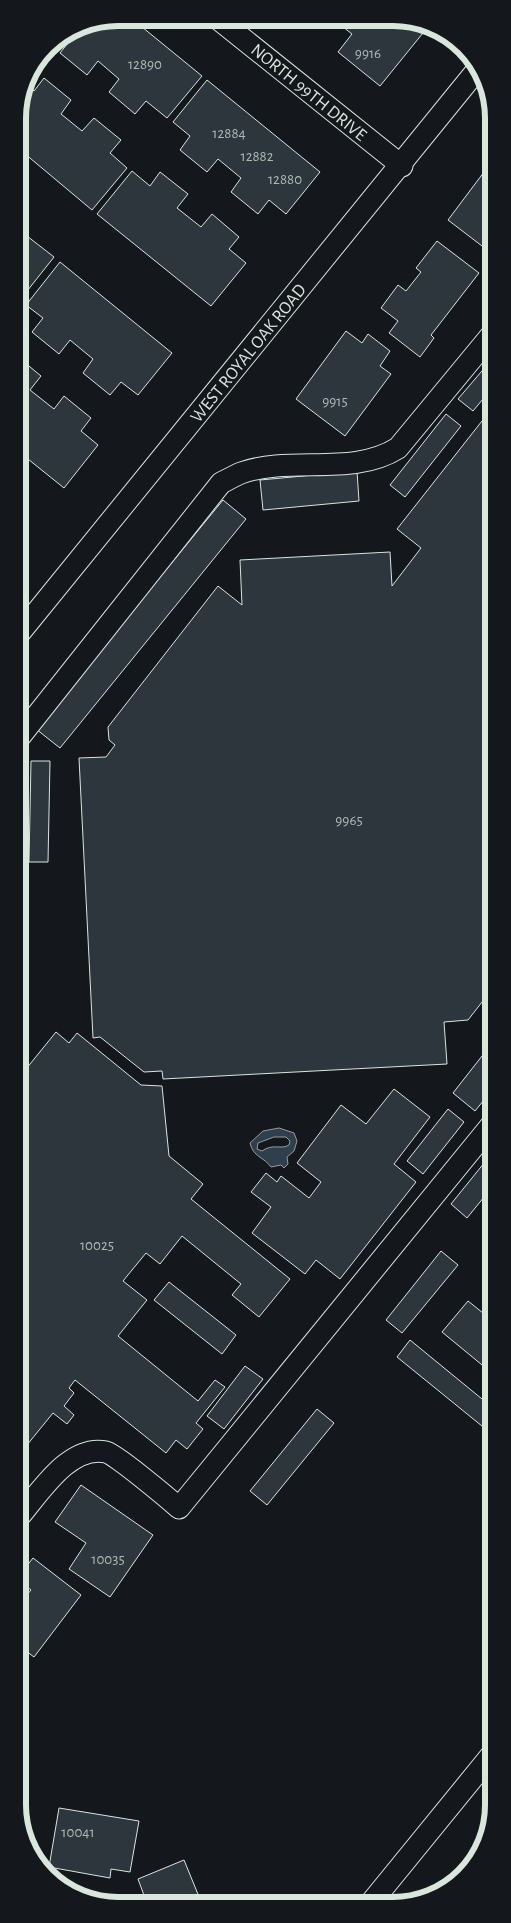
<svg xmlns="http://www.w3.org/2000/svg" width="511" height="1923" viewBox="0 0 511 1923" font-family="'Alegreya Sans',sans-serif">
<rect width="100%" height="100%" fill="#14181c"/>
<!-- water -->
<path fill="#2f3f4d" stroke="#939e99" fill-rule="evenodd" d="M279 1128 294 1133 297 1141 294 1151 287 1157 288 1164 284 1168 281 1165 271 1167C264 1157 253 1157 250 1143L263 1131ZM274 1137H286L290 1141 289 1145C281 1150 273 1143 262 1151L257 1149 258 1143Z"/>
<!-- building -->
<g fill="#2c363c" stroke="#d8e6dc">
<path d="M118 18H131L202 76 167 118 146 101 135 114 109 92 119 79 98 61 87 75 60 53 71 39 65 35 80 25Z"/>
<path d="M341 19H413L427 28 380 86 338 52 352 34 338 23Z"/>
<path d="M44 78 71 100 61 114 82 131 94 118 121 140 110 153 127 168 92 210 18 148V112L25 84 34 91Z"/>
<path d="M207 80 320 172 286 214 269 200 258 214 231 192 241 178 218 159 207 172 180 150 190 136 173 122Z"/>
<path d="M493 160V231L482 246 448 220Z"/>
<path d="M132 171 150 186 160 172 188 194 177 208 201 227 212 214 239 237 229 249 246 263 211 306 97 214Z"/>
<path d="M18 229 54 257 20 300 18 298Z"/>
<path d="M437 241 479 273 431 335 434 338 420 357 389 333 398 321 381 308 398 285 406 291 421 272 416 268Z"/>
<path d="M60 262 172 353 138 395 121 382 110 395 83 373 93 359 70 340 59 354 32 332 43 318 26 305Z"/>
<path d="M346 331 362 343 368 334 390 351 380 366 391 374 345 436 296 399Z"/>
<path d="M18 357 41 376 30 390 54 409 64 396 91 418 81 431 98 445 64 488 18 451Z"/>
<path d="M493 358V387L473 411 458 399Z"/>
<path d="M493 407V988L468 1020 444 1022 447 1064 163 1079 162 1071 144 1072 100 1037 93 1038 79 758 106 757 115 745 109 740 108 727 218 586 242 605 240 560 390 552 392 586 421 548 397 529Z"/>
<path d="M446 414 461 426 405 497 390 485Z"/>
<path d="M357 471 359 501 263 510 260 480Z"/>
<path d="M223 500 246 519 60 748 36 729Z"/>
<path d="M31 761H50L48 862H29Z"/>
<path d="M56 1032 69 1043 77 1033 141 1085 162 1086 169 1156 203 1184 191 1199 290 1279 259 1317 232 1295 241 1284 182 1236 160 1264 146 1253 123 1281 147 1300 118 1336 198 1401 215 1380 225 1387 196 1423 203 1429 187 1449 176 1440 166 1453 75 1380 69 1388 74 1393 64 1406 74 1415 67 1424 53 1413 18 1456V1172L23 1166 18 1161V1063L26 1069Z"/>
<path d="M493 1042V1089L475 1111 453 1093Z"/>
<path d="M394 1089 430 1117 394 1164 416 1182 340 1279 316 1260 305 1274 252 1233 271 1207 251 1192 266 1173 277 1182 281 1176 309 1198 321 1182 297 1163 341 1105 366 1124Z"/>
<path d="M448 1109 464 1122 423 1174 407 1161Z"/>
<path d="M493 1152V1186L467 1218 451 1204Z"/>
<path d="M441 1251 458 1265 402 1333 386 1320Z"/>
<path d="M169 1282 236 1335 222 1354 154 1300Z"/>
<path d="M468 1301 493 1321V1374L442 1332Z"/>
<path d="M410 1340 493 1408V1435L397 1357Z"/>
<path d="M245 1366 263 1379 224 1429 207 1416Z"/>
<path d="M317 1409 334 1423 267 1505 250 1491Z"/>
<path d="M81 1485 153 1535 110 1597 69 1569 86 1543 55 1522Z"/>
<path d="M33 1558 81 1595 34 1657 18 1645V1606L31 1590 18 1580V1577Z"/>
<path d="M18 1669 28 1676 18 1689Z"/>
<path d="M59 1808 139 1821 130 1872 111 1869 110 1878 49 1867Z"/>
<path d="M184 1860 202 1904H135L145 1898 138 1879Z"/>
</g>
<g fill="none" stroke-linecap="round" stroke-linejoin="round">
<defs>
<g id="street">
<path d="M217 18 402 166"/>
<path d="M18 635 477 70"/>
<path d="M18 739 221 483C227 480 234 476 241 473 292 455 352 477 398 448L493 333"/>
<path d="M18 1518C39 1494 69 1444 106 1452 114 1453 169 1499 179 1508L493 1123"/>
<path d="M370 1904 493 1753"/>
</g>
</defs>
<!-- street casing -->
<use href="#street" stroke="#d8e6dc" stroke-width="23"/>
<!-- street -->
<use href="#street" stroke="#14181c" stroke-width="21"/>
<!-- wall -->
<path stroke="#d8e6dc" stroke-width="2.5" d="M439 1893 480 1843"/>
</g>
<g text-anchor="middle" stroke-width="4" stroke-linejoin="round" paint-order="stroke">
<!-- number labels -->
<g font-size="15" fill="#adbab4">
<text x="368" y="58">9916</text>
<text x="145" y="69">12890</text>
<text x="229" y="138">12884</text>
<text x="257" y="161">12882</text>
<text x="285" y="184">12880</text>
<text x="335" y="406">9915</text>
<text x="349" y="825">9965</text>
<text x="97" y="1250">10025</text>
<text x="108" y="1564">10035</text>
<text x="78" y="1837">10041</text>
</g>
<!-- street labels -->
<g font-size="18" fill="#d8e6dc" stroke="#14181c">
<text transform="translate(309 92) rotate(39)" y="6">NORTH 99TH DRIVE</text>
<text transform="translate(248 353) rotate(-51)" y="6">WEST ROYAL OAK ROAD</text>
</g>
</g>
<!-- crop -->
<path d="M0 0H511V1923H0ZM118 26H393A92 92 0 0 1 485 118V1805A92 92 0 0 1 393 1897H118A92 92 0 0 1 26 1805V118A92 92 0 0 1 118 26Z" fill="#14181c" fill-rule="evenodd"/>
<path fill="none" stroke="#d8e6dc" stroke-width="6" d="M118 26H393A92 92 0 0 1 485 118V1805A92 92 0 0 1 393 1897H118A92 92 0 0 1 26 1805V118A92 92 0 0 1 118 26Z"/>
</svg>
